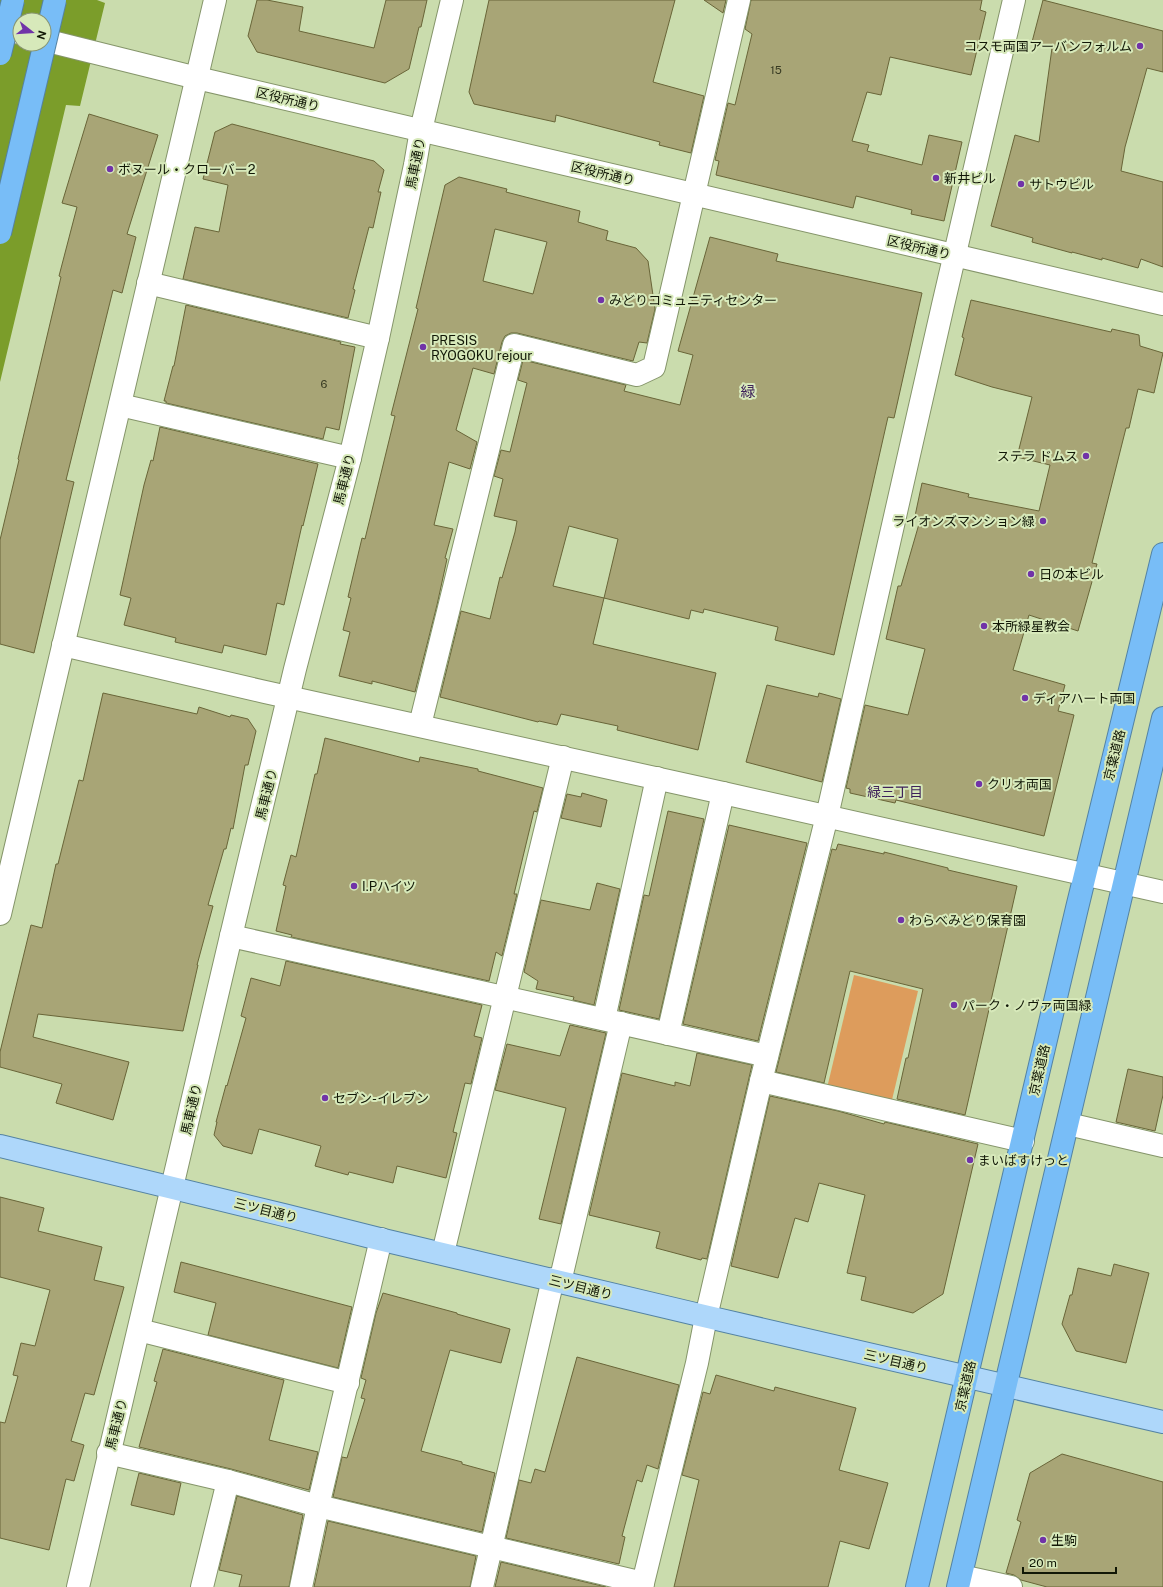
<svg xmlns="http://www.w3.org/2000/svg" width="1163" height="1587" viewBox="0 0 1163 1587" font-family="'Public Sans','Noto Sans JP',sans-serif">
<rect width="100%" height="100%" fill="#cadcad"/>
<!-- green -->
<path fill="#dd9c5c" d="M854 975 918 991 891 1104 827 1088Z"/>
<!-- water -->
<path fill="#7b9d2a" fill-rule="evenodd" d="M0 0H97L105 3 80 106 66 105 0 382ZM20 20H44V44H20Z"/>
<!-- building -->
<g fill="#a8a576" stroke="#696538" fill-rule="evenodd">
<path d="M257 0H267L303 7 299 31 374 48 386 0H427L421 27H419L409 69 385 83 257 52 248 36Z"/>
<path d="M489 0H675L653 82 704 96 691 153 659 145 660 142 556 115 555 122 474 104 469 92Z"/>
<path d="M704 0H726L723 13Z"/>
<path d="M751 0H982L980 10 986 12 971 75 890 57 881 95 867 92 852 141 869 145 867 151 922 165 929 135 962 142 944 221 911 214 912 210 856 196 853 208 716 175 719 161 715 160 728 103 735 105 752 34 745 29Z"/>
<path d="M1043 0 1163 31V72L1147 68 1125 147 1121 171 1163 182V267L1141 259 1138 268 1102 258V260L1072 252V253L1032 242 1033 238 991 226 1015 135 1039 142 1052 48 1032 42Z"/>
<path d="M89 114 158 135 127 234 136 237 122 293 113 290 66 480 74 482 34 653 0 644V540L19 460 18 459 61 277 59 276 77 207 62 203Z"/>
<path d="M232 124 374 161 384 170 378 192H381L373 228 369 227 353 289 355 290 348 318 183 279 195 227 219 232 228 185 203 179 215 132Z"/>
<path d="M459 177 507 189 506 192 580 211 578 222 608 231 606 240 636 248 648 261 655 309 647 343 639 342 633 361 517 333H511L505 336 502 342 494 374 473 368 456 430 477 442 470 469 449 462 434 525 453 529 445 558 447 559 437 605 415 692 372 681V684L339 676 350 632 343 630 351 598 348 597 362 538 365 539 395 416 391 415 418 309 416 308 445 185ZM495 229 547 242 533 294 483 281Z"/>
<path d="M710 237 778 254 776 261 922 293 894 418 888 417 834 655 775 640 778 627 704 609 703 613 691 610 689 619 604 598 593 644 716 673 698 750 617 730 618 726 561 714 557 725 539 721 538 722 440 697 461 611 490 619 500 577 502 578 515 532 517 521 494 516 503 479 494 476 501 450 510 452 527 383 518 380 523 360 626 385 624 391 680 405 693 355 678 351ZM569 526 618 539 604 598 553 586Z"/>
<path d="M971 300 1111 332 1112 329 1139 335 1140 346 1163 353 1154 393 1138 389 1129 428H1126L1092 563 1097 564 1078 631 1029 615 1013 670 1065 685 1058 711 1074 715 1044 836 896 800 895 803 850 793V789L846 788 865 705 908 715 925 649 886 639 898 586H901L921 517 915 516 922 483 969 494 968 497 1039 511 1050 465 1017 457 1032 397 992 387 955 375 964 338 962 337Z"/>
<path d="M186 305 341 342 340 344 355 347 339 430 326 427 323 439 166 403V401H164L173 366H174Z"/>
<path d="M160 427 318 464 303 526 302 525 284 605 277 603 266 655 224 645 222 653 175 642 176 638 124 625 131 598 120 595 144 485 151 460 153 461Z"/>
<path d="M767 685 818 697 819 693 841 699 822 782 746 762Z"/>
<path d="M103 693 197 714 199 707 230 717 231 715 248 719 256 731 248 765H245L233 829 231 828 226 849H224L208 905 213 906 197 965H198L183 1031 38 1014 33 1037 129 1062 113 1120 56 1103 62 1084 0 1067V1052L31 925 42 928 56 864H58L79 780 83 781Z"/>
<path d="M325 738 419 762 420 757 478 769V771L543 788 537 812 534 811 514 894H517L502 956 496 952 489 981 291 937 292 935 276 931 286 886 283 885 291 855 296 857 315 774H317Z"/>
<path d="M582 793 607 800 601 827 561 818 567 794 581 797Z"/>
<path d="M668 811 704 819 659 1019 619 1010 644 895 649 896Z"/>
<path d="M729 825 807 843 758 1041 683 1024Z"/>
<path d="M838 844 884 854V852L948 868V870L1017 886 965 1115 897 1099 906 1058H908L923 989 850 971 824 1083 776 1072 832 849 836 850Z"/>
<path d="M597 883 620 889 594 1005 573 1000 574 997 536 989 538 981 524 972 541 900 590 910Z"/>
<path d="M286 961 482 1005 474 1036 482 1038 471 1084 465 1083 453 1132 457 1133 446 1178 397 1166 393 1183 349 1172 348 1175 315 1166 321 1146 259 1129 252 1154 223 1146 214 1135 217 1122H216L226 1085 227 1086 246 1018 241 1016 251 978 280 986Z"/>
<path d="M570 1025 606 1033 561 1224 539 1219 566 1108 495 1090 507 1044 560 1056Z"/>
<path d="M697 1053 752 1065 707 1259 702 1258 701 1260 656 1248 660 1232 589 1215 622 1073 675 1086V1082L690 1086Z"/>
<path d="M1128 1069 1163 1077V1095L1155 1131 1116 1122Z"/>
<path d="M770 1096 838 1111 884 1124 885 1122 978 1144 943 1294 913 1313 861 1300 866 1277 847 1273 865 1195 819 1183 808 1222 795 1218 778 1278 731 1266Z"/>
<path d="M0 1197 44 1208 38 1231 102 1247 94 1280 124 1287 94 1395 85 1393 71 1441 84 1445 74 1481 66 1479 49 1550 0 1538V1422L5 1423 18 1376 13 1375 21 1343 35 1346 50 1290 0 1277Z"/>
<path d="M181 1262 352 1307 338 1368 208 1335 216 1303 174 1292Z"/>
<path d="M1114 1264 1149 1273 1126 1363 1076 1351 1062 1324 1070 1295H1072L1078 1268 1111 1276Z"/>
<path d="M383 1293 457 1313V1314L510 1329 501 1363 450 1350 421 1451 462 1462V1464L495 1473 482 1532 333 1497 342 1457 347 1458 365 1399 361 1398 366 1380 361 1378 376 1313Z"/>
<path d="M163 1349 284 1380 269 1440 318 1452 309 1490 231 1469 139 1447 157 1382 154 1381Z"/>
<path d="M577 1357 679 1385 658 1469 647 1465 642 1482 637 1480 622 1536 625 1537 619 1564 506 1538 519 1480 531 1483 535 1469 545 1472Z"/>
<path d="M716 1375 774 1391 775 1387 856 1408 839 1470 888 1483 869 1549 840 1541 828 1587H674L699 1480 682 1475 703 1392 710 1394Z"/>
<path d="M1062 1454 1163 1482V1587H1047L1021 1580 1014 1575 1006 1573 1021 1522 1017 1520 1030 1473Z"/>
<path d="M139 1473 181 1483 174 1515 131 1505Z"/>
<path d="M237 1496 303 1515 289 1587H239L242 1575 219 1570Z"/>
<path d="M328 1521 476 1556 470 1587H314Z"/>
<path d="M501 1562 606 1587H495Z"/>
</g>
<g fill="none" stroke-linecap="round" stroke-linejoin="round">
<defs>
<g id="minor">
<path d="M0 28 20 33"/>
<path d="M44 40 197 78 1163 304"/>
<path d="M148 283 378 338"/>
<path d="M120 405 350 458"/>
<path d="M63 645 265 692 723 793 1163 892"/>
<path d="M420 725 514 345 637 375 654 367 739 0"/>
<path d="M0 914 215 0"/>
<path d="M231 936 767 1056"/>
<path d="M604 1019 657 778"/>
<path d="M668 1034 723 793"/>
<path d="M761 1081 1023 1141"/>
<path d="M1068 1124 1163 1146"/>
<path d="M443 1253 563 757"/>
<path d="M560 1282 621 1023"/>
<path d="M139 1330 348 1383"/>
<path d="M108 1453 228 1481 318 1506 643 1583"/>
<path d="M961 1576 1011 1587"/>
<path d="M78 1587 231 936 295 669 350 458 378 338 415 165 421 130 452 0"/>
<path d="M202 1587 228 1481"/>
<path d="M301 1587 318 1506 381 1239"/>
<path d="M482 1587 553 1279"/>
<path d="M642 1587 697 1363 706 1317 761 1081 827 816 943 305 1014 0"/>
</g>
<path id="major" d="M0 1146C127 1176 253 1207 379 1239 640 1302 901 1362 1163 1422"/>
<g id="highway">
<path d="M917 1587 1077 908 1163 554"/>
<path d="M958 1587 1163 718"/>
</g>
</defs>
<!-- minor casing -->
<use href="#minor" stroke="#85956a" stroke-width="24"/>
<!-- major casing -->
<use href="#major" stroke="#5483a3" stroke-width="24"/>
<!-- highway casing -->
<use href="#highway" stroke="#5483a3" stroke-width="24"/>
<!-- minor -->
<use href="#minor" stroke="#fff" stroke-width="22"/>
<!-- major -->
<use href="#major" stroke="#aed7fa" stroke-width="22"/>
<!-- highway -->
<use href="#highway" stroke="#78bdf7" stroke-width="22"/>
<defs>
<g id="highway-bridge">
<path d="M0 54 13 0"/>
<path d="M0 233 55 0"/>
</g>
</defs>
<!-- highway-bridge casing -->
<use href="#highway-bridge" stroke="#5483a3" stroke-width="24" stroke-linecap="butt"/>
<!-- highway-bridge -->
<use href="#highway-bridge" stroke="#78bdf7" stroke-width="22"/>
</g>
<!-- markers -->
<g fill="#7133a8" stroke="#d7e9ba" stroke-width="1.5">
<circle cx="1140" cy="46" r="4"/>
<circle cx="110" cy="169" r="4"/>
<circle cx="936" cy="178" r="4"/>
<circle cx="1021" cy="184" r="4"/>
<circle cx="601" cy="300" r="4"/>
<circle cx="423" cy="347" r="4"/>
<circle cx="1086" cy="456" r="4"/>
<circle cx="1043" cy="521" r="4"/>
<circle cx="1031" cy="574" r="4"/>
<circle cx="984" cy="626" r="4"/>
<circle cx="1025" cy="698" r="4"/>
<circle cx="979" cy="784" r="4"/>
<circle cx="354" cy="886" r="4"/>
<circle cx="901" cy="920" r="4"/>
<circle cx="954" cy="1005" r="4"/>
<circle cx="325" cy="1098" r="4"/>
<circle cx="970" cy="1160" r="4"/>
<circle cx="1043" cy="1540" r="4"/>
</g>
<g text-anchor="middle" stroke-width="4" stroke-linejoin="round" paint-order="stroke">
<!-- number labels -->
<g font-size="11" fill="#373a22">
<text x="776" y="74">15</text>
<text x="324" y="388">6</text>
</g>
<!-- poi labels -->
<g font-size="13" fill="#111706" stroke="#d7e9ba" text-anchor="start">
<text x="1132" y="51" text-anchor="end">コスモ両国アーバンフォルム</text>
<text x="118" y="174">ボヌール・クローバー2</text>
<text x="944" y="183">新井ビル</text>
<text x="1029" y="189">サトウビル</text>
<text x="609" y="305">みどりコミュニティセンター</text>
<text x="431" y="345">PRESIS<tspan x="431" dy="15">RYOGOKU rejour</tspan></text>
<text x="1078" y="461" text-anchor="end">ステラ ドムス</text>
<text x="1035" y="526" text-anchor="end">ライオンズマンション緑</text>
<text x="1039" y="579">日の本ビル</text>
<text x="992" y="631">本所緑星教会</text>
<text x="1033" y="703">ディアハート両国</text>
<text x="987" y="789">クリオ両国</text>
<text x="362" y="891">I.Pハイツ</text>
<text x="909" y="925">わらべみどり保育園</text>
<text x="962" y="1010">パーク・ノヴァ両国緑</text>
<text x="333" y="1103">セブン-イレブン</text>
<text x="978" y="1165">まいばすけっと</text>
<text x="1051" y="1545">生駒</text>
</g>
<!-- street labels -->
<g font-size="13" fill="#111706" stroke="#d7e9ba">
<text transform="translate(288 99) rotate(13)" y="5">区役所通り</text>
<text transform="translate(415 163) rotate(-79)" y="5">馬車通り</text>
<text transform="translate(603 173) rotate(13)" y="5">区役所通り</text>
<text transform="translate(919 247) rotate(13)" y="5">区役所通り</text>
<text transform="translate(344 479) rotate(-76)" y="5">馬車通り</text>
<text transform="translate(1114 755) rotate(-76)" y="5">京葉道路</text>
<text transform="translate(266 794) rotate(-76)" y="5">馬車通り</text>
<text transform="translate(1039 1070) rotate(-77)" y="5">京葉道路</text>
<text transform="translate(191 1109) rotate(-77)" y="5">馬車通り</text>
<text transform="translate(266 1210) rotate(14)" y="5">三ツ目通り</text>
<text transform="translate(581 1287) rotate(14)" y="5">三ツ目通り</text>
<text transform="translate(896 1361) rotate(13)" y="5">三ツ目通り</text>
<text transform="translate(965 1386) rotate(-77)" y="5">京葉道路</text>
<text transform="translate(116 1424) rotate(-76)" y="5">馬車通り</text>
</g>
<!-- neighbourhood labels -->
<g font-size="14" fill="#3e215a" stroke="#d7e9ba">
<text x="895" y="797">緑三丁目</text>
</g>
<!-- quarter labels -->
<g font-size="15" fill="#3e215a" stroke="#d7e9ba">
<text x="748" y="397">緑</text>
</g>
</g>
<!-- north arrow -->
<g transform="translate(32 32) rotate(107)"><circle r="19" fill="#d7e9ba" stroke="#889572"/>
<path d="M0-3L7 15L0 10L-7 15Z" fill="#7133a8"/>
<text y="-6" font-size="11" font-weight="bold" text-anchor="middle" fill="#111706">N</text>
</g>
<!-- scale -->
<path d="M1023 1567v6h93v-6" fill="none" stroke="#111706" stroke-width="2"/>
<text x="1029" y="1567" font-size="12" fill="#111706" stroke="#d7e9ba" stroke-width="3" paint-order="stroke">20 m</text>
</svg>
